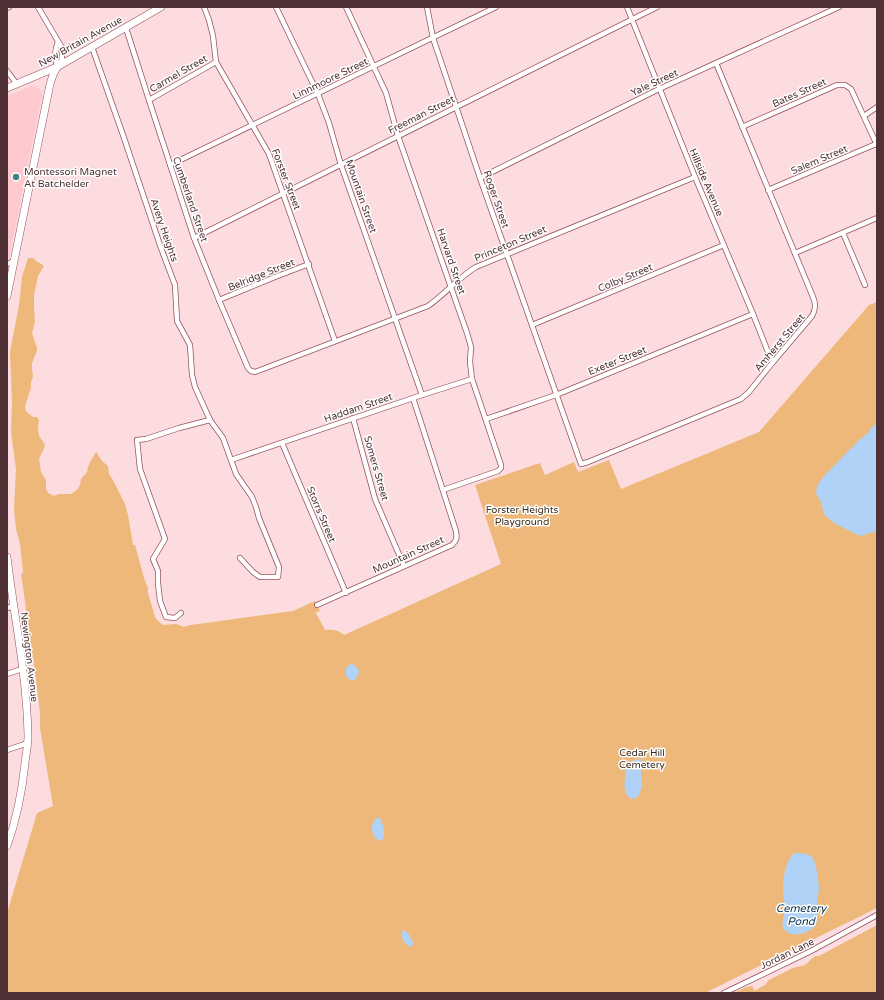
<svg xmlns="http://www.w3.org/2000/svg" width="884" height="1000" viewBox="0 0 884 1000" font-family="'Varela Round',sans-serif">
<rect width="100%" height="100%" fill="#fcdcdf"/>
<!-- built -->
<path fill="#fec8cf" d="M32 86 36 87 40 89 42 92V96L9 258 7 259V96Z"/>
<!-- green -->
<g fill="#eeb87a">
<path d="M28 258H33C36 262 41 263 44 266L38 276 34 295V307L35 322 32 333 37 348V351L32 363V369L33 376 31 383V388L26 403 25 408 26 411 28 413 33 417H37L39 420 38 427 39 436 44 443 45 446 39 459 41 472 46 480V489L48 493 54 496 59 494H71L77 490 80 485 81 479 87 472 88 467 91 460 96 452 97 453 102 461 108 466 109 474 113 480 125 504 128 515 133 545H135L144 578 148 588V593L155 617 157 620 163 625 176 624 182 626V627L191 625 293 611 315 601 320 611 315 613 317 615 325 630C331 629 340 630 344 635L501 564 475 485 540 463 545 475 574 462 578 472 609 460 621 489 759 432 869 305 877 302V908L705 993H7V913L37 813 53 806 40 728V713L33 658H31C28 654 30 648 30 643 27 620 25 597 21 574L23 573 20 544 16 529 14 510 16 469 11 432 12 403 10 352 19 305 22 277Z"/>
<path d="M877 925V993H734L746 987 753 986 754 991 765 985 769 980 793 968 805 965 815 956H819Z"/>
</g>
<!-- water -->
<g fill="#b0d2f6">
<path d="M877 423V531L874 532 860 536 836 524 825 516 820 500 816 494 817 486 823 477 859 440 869 432 871 428Z"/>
<path d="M351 664 355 665 359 671C356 692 336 672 351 664Z"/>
<path d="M639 759H641L643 765 641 772 642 787 638 797 631 799C624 794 624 787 625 779 625 774 625 769 628 764 630 761 635 760 639 759Z"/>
<path d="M379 817C383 823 386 833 383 839L380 841C370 837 369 821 379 817Z"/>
<path d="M794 853C799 853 808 853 812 857 817 863 819 883 819 890 819 893 817 896 817 899 817 913 822 927 804 933 800 934 796 935 792 934 788 934 784 930 783 927 781 922 785 915 785 909 785 903 783 897 783 890 783 878 785 862 794 853Z"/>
<path d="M403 930 409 934 413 943 412 947C405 946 400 937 402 931Z"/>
</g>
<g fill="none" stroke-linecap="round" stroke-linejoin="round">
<defs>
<g id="minor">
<path d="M38 7 62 48V59L58 65"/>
<path d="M204 7 209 20 213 36 216 62 269 154 335 341"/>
<path d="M276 7 318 94 329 123 341 165 422 395"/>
<path d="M346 7 386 93 398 136 467 333 471 347 470 362 472 379 501 465V468L498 471 443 490"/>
<path d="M427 7 433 38 480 178 581 464 588 462 741 399 749 392 773 362 812 316C816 309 816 304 813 297L716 63"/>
<path d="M627 7 695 177 753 314 768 352 773 362"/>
<path d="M7 8 9 7"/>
<path d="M126 28 149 100 194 238 219 300 248 368 251 371 255 372 428 306C445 294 458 278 476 267L695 177"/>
<path d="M92 47 123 135 161 248 175 285 177 321 190 345 192 375 195 387 210 420 223 438 231 460 422 395 472 379"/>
<path d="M57 67C55 57 54 51 58 42"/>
<path d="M7 71 17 84"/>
<path d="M149 100 216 62"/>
<path d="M864 116 877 107"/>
<path d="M742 127 837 85H845L851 89 877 145"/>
<path d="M170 165 496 7"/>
<path d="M480 178 659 89 839 7"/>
<path d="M768 190 876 144"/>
<path d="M843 233 865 285"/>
<path d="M194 238 657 7"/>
<path d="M795 253 877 218"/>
<path d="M7 264 14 261"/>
<path d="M219 300 275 277 309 264"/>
<path d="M532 325 724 245"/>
<path d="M353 418 375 499 404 566"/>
<path d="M486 419 556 395 753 314"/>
<path d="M282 443 346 593"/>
<path d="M231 460 236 474 252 497 256 507 259 518 279 567 278 577H260L253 572 240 558"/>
<path d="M317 605 452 545C457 540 457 538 456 531L413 398"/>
<path d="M7 608 14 606"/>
<path d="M181 613 175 618 166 617 160 601 158 583V571L153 559 165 539 140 469 137 440 146 439 179 428 210 420"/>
<path d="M7 674 22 669"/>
<path d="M7 750 28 743"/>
<path d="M724 993 811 951 877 915"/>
</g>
<g id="secondary">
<path d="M7 88 57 67 161 7"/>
<path d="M7 296 50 84 53 75 57 67"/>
<path d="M7 557C14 616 27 676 28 736 28 745 26 754 25 763 22 793 17 818 7 846"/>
</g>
</defs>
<!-- minor casing -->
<use href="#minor" stroke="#95515d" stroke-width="6"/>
<!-- secondary casing -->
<use href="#secondary" stroke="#95515d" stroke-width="8"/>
<!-- minor -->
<use href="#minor" stroke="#fff" stroke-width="4.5"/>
<!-- secondary -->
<use href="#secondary" stroke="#fff" stroke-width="7"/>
</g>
<!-- markers -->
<circle fill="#3f8682" stroke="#fff" stroke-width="1.5" cx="16" cy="177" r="4"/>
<g text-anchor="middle" stroke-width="3" stroke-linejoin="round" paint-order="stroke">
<!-- street labels -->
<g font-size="10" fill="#503136" stroke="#fff">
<text transform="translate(80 41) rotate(-29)" y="4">New Britain Avenue</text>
<text transform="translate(178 73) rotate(-30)" y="4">Carmel Street</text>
<text transform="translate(330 78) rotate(-26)" y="4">Linnmoore Street</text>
<text transform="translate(654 82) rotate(-25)" y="4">Yale Street</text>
<text transform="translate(799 92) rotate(-24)" y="4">Bates Street</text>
<text transform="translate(421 114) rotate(-27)" y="4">Freeman Street</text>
<text transform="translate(819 159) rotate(-23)" y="4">Salem Street</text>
<text transform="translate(287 179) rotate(69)" y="4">Forster Street</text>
<text transform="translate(707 182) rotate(67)" y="4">Hillside Avenue</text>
<text transform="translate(362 196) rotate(71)" y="4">Mountain Street</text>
<text transform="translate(191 199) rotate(71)" y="4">Cumberland Street</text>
<text transform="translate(497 199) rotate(71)" y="4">Roger Street</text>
<text transform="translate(165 230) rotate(71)" y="4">Avery Heights</text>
<text transform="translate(510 243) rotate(-23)" y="4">Princeton Street</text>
<text transform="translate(452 261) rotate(71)" y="4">Harvard Street</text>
<text transform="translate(261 274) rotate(-22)" y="4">Belridge Street</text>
<text transform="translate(625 277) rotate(-23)" y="4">Colby Street</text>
<text transform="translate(779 342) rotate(-50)" y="4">Amherst Street</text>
<text transform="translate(617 360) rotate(-22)" y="4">Exeter Street</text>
<text transform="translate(358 407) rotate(-19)" y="4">Haddam Street</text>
<text transform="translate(377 468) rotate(74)" y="4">Somers Street</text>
<text transform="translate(322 514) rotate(67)" y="4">Storrs Street</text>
<text transform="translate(408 554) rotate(-24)" y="4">Mountain Street</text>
<text transform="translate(30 657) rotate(83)" y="4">Newington Avenue</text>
<text transform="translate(787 953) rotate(-26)" y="4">Jordan Lane</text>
</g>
<!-- poi labels -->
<g font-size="10" fill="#503136" stroke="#fff" text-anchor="start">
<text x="24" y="175">Montessori Magnet<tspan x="24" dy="12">At Batchelder</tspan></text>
</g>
<!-- park labels -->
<g font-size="10" fill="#3b2c1a" stroke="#fff">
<text x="522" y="513">Forster Heights<tspan x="522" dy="12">Playground</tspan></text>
<text x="642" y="756">Cedar Hill<tspan x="642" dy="12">Cemetery</tspan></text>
</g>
<!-- water labels -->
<g font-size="11" font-style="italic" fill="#082f51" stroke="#fff">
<text x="801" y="912">Cemetery<tspan x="801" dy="13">Pond</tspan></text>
</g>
</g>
<!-- border -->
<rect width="884" height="1000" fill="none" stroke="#503136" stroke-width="16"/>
</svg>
